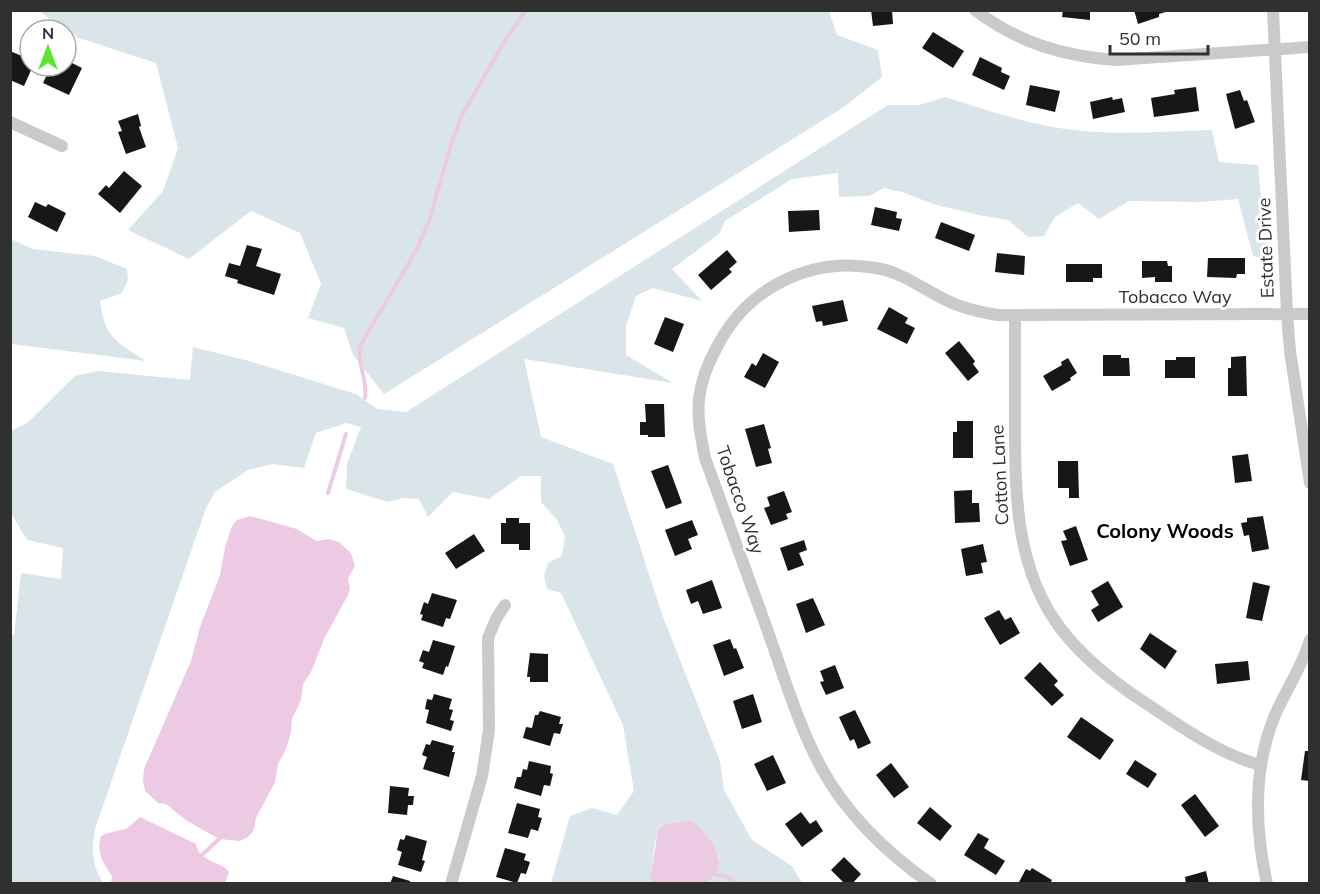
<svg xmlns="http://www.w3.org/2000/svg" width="1320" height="894" viewBox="0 0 1320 894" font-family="Mulish,sans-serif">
<rect width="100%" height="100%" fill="#fff"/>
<!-- green -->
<g fill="#dae5ea">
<path d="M39 11H829L837 35 878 50 882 77 844 107 384 394 353 355 344 328 308 318 321 284 300 233 251 211 189 259 128 230 163 191 178 148 156 63 79 38Z"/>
<path d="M945 97C990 111 1035 127 1083 131 1126 135 1169 131 1212 130L1219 162 1258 165 1267 260 1253 256 1238 199 1200 202 1129 201 1099 219 1078 203 1055 217 1044 236 1028 237 1008 220 978 215 933 204 902 192 884 188 869 196 839 197 838 173 792 179 725 221 719 234 672 269 702 301 653 288 636 296 626 326V355L673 383 524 359 541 437 613 464 663 617 720 761 724 790 752 840 792 866 802 883H704H706L719 858C713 843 703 830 691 820L665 824C662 829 656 836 655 842 654 849 650 878 651 883H551L570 816 592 808 617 815 634 791 623 725 561 593 547 589 544 576 548 563 562 556 565 536 557 520 541 502V476H521L489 499 453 492 428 517 419 499 404 498 388 502 346 489 347 464 361 427 346 423 316 433 304 468 272 464 248 470 215 492 206 508 95 829C91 850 92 865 103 883H11L10 635H14L21 573 61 579 63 548 27 540 11 513V431L27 423 75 376 98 371 190 380 193 347 249 361 356 394 377 409 406 412 888 105H919Z"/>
<path d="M11 239 32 249 95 256 127 269 128 280 122 293 100 301C105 339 117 342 146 361L11 344Z"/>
</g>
<!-- water -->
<g fill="#edcae4">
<path d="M250 516 297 529 316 541 329 539 339 542 351 553 355 566 348 578 350 589 348 595 325 637 311 672 303 684 301 700 292 719 291 732 286 749 278 764 275 782 256 818 254 830 248 837 240 841 219 839 187 821 166 804 158 803 145 791 143 780 144 769 191 661 200 627 220 575 225 547 232 526 237 520Z"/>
<path d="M140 817 196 844 198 851C201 854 206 859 211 861 218 865 223 864 229 872L225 883H111L112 876C103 863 96 852 101 836L108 833 126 829Z"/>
<path d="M691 820C704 831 725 852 717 871 714 876 709 882 704 884 688 887 668 884 651 883L650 879 658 831 665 824Z"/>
</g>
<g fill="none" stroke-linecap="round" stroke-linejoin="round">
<!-- stream -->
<g stroke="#edcae4" stroke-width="4">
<path d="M365 398C368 379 357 365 360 346L417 249 429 221 452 141 462 115 503 44 526 10"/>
<path d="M328 493 346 434"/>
<path d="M202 855 219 839"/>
<path d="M715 875 726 876 738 884"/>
</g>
</g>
<!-- building -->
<g fill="#171717">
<path d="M871 10H892L893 24 873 26Z"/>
<path d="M1063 10H1090V20L1062 17Z"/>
<path d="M1134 10H1169V11L1159 14V17L1138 24Z"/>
<path d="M933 32 964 51 953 68 922 48Z"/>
<path d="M10 51 29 59 26 66 32 68 24 86 10 80Z"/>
<path d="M980 57 1002 68 1001 72 1010 76 1004 90 972 75Z"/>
<path d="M66 60 82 68 69 95 43 83 51 66H66Z"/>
<path d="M1030 85 1060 91 1055 112 1026 105Z"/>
<path d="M1196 87 1199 111 1154 117 1151 98 1175 94 1174 90Z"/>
<path d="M1240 90 1244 101 1247 100 1255 122 1235 129 1226 94Z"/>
<path d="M1112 97 1113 100 1122 98 1125 112 1093 119 1090 102Z"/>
<path d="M138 114 141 126 139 127 146 147 126 154 118 132 122 131 118 121Z"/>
<path d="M124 171 142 186 120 213 98 194 106 185 109 188Z"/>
<path d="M35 202 46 207 48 204 66 213 57 232 28 217Z"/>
<path d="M875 207 897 212 896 218 902 219 899 231 871 225Z"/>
<path d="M819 210 820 230 789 232 788 211Z"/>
<path d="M941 222 975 235 969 251 935 238Z"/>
<path d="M247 245 262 249 256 266 281 274 274 295 237 283 238 280 225 276 229 263 240 266Z"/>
<path d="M727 250 737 262 729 269 732 272 711 290 698 275Z"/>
<path d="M997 253 1025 256 1024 275 995 272Z"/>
<path d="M1208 258H1245V274H1237L1236 278 1207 277Z"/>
<path d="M1142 261H1167L1168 266H1172V282H1155V277L1142 278Z"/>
<path d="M1066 264H1102V278H1093V282H1066Z"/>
<path d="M843 300 848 321 823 326 822 321 816 322 812 306Z"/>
<path d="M889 307 908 318 905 323 915 328 907 344 877 329Z"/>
<path d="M665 317 684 324 673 352 654 344Z"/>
<path d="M959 341 975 361 973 364 979 372 968 381 945 353Z"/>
<path d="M763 353 779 362 765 388 744 377 752 363 756 366Z"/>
<path d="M1103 355H1121V358H1129L1130 376H1103Z"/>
<path d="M1246 356 1247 396H1228V368H1231V357Z"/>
<path d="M1176 357H1195V378H1165V360H1176Z"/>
<path d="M1068 358 1077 373 1070 378 1071 380 1052 391 1043 376 1062 365 1061 362Z"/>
<path d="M645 404H664L665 437H648V435H640V422H646Z"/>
<path d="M957 421H973V458H953V432H957Z"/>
<path d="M764 424 771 448 768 449 772 463 756 467 745 429Z"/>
<path d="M1248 454 1252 481 1235 483 1232 456Z"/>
<path d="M1058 461H1078L1079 498H1069V488H1058Z"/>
<path d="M668 465 682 503 666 509 651 471Z"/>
<path d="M972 490V503H979L980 522 955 523 954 491Z"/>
<path d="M784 491 792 512 786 514 788 519 771 525 764 508 770 506 767 497Z"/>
<path d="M1263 516 1269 549 1252 552 1249 535 1244 536 1241 523 1247 522V518Z"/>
<path d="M506 518H519V523H530V550H519V544H501V523H506Z"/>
<path d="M692 520 698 535 688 539 692 549 675 556 665 530Z"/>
<path d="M1076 526 1088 560 1070 566 1061 541 1067 540 1063 531Z"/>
<path d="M474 534 485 551 456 569 445 553Z"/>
<path d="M804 540 807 550 799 553 804 565 788 571 780 548Z"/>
<path d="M983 544 987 562 981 563 983 573 966 576 961 549Z"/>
<path d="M712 580 722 608 703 614 698 601 691 604 686 590Z"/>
<path d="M1108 581 1123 607 1098 622 1091 610 1099 605 1091 591Z"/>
<path d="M1253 582 1270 586 1262 621 1246 618Z"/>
<path d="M432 593 457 600 450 619 446 618 443 627 421 620 423 615 420 614 424 602 428 604Z"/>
<path d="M813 598 825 625 806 633 796 604Z"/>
<path d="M999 610 1005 620 1011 617 1020 633 1000 645 984 618Z"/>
<path d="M1150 633 1177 651 1165 669 1140 649Z"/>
<path d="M730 639 734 649 736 648 744 668 724 676 713 645Z"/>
<path d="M433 640 455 646 448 667 446 666 443 675 422 668 424 663 419 661 423 650 429 652Z"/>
<path d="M530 653 548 654V682H530V677H527Z"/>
<path d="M1248 661 1250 680 1217 684 1215 664Z"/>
<path d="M1040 662 1058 681 1054 685 1064 695 1052 706 1024 678Z"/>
<path d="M835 665 844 688 826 695 820 682 824 681 820 671Z"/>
<path d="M434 694 452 699 449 709 453 710 450 720 454 721 451 731 426 723 429 710 425 709 427 699 432 700Z"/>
<path d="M753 694 762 722 742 729 733 701Z"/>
<path d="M855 710 871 743 858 749 854 739 850 741 839 717Z"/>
<path d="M540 711 561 717 559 724H563L560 734 554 733 550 746 523 738 526 727 532 728 535 715H538Z"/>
<path d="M1081 717 1114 740 1100 760 1067 737Z"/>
<path d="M432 740 454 746 452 752H455L449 777 423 769 427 757 422 755 426 744 430 745Z"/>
<path d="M1305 751H1310V781L1301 780Z"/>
<path d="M773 755 786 783 767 791 754 764Z"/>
<path d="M1135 760 1157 774 1148 788 1126 774Z"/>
<path d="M529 761 551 766 550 773 553 774 550 786 544 785 541 796 514 788 517 777H521L523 769 527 770Z"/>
<path d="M891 763 909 787 894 798 876 775Z"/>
<path d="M390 786 409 788 408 796H414L413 805H408L407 815 388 813Z"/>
<path d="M1195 794 1219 826 1205 837 1181 805Z"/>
<path d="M517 803 540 809 538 817 542 818 538 831 531 829 528 838 508 833Z"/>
<path d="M930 807 952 826 940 841 917 823Z"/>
<path d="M801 812 810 824 816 820 823 831 802 847 785 824Z"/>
<path d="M978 833 989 839 984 848 1005 861 996 875 964 855Z"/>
<path d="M406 835 427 841 422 860 425 861 421 872 398 865 402 852 397 850 400 839 404 840Z"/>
<path d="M505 848 526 854 524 860 530 862 526 874 521 873 517 883 496 877Z"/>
<path d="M844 857 861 874 852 884H845L831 870Z"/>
<path d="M1032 868 1052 880 1050 884H1022L1019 882 1026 869 1030 871Z"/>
<path d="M1206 871 1209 884H1186L1185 877Z"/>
<path d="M393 876 410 881V884H390Z"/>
</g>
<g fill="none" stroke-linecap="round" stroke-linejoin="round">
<!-- minor -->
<g stroke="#cacaca" stroke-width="12">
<path d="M975 10C1017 42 1062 56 1115 60L1310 47"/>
<path d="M1273 10 1287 314 1290 351 1310 483"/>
<path d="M10 122 62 146"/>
<path d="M1015 316C1015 351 1015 386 1015 421 1015 493 1015 569 1061 629 1085 660 1117 685 1150 706 1183 728 1223 756 1261 765"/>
<path d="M451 884 482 776 489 730 488 638 496 619 505 605"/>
<path d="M931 884C887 853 848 816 822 769 798 725 784 676 767 629 746 572 726 515 705 458 701 438 697 419 699 399 701 381 708 363 717 347 747 288 810 256 876 268 901 272 920 287 942 298 960 308 979 312 998 315L1310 314"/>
<path d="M1267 884C1255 829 1253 768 1275 715 1286 690 1302 667 1310 640"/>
</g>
</g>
<g text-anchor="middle" stroke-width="6" stroke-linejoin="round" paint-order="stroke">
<!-- street labels -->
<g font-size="18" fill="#303030" stroke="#fff">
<text transform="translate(1266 248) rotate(-92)" y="6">Estate Drive</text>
<text x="1175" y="303">Tobacco Way</text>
<text transform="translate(1000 475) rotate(-93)" y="6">Cotton Lane</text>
<text transform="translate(740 500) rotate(71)" y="6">Tobacco Way</text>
</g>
<!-- neighbourhood labels -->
<g font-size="20" font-weight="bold" fill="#000" stroke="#fff">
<text x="1165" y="538">Colony Woods</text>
</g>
</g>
<!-- border -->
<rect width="1320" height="894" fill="none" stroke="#303030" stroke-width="24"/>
<!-- north arrow -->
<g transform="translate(48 48)"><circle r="28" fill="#ffffff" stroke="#acacac" stroke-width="1.5"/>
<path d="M0-4.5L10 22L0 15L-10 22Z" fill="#5ae731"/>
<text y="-9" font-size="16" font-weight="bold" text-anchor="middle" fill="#303030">N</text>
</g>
<!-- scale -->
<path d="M1110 45v9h98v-9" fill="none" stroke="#303030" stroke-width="3"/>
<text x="1119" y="45" font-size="18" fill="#303030" stroke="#ffffff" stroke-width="4.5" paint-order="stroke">50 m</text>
</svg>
